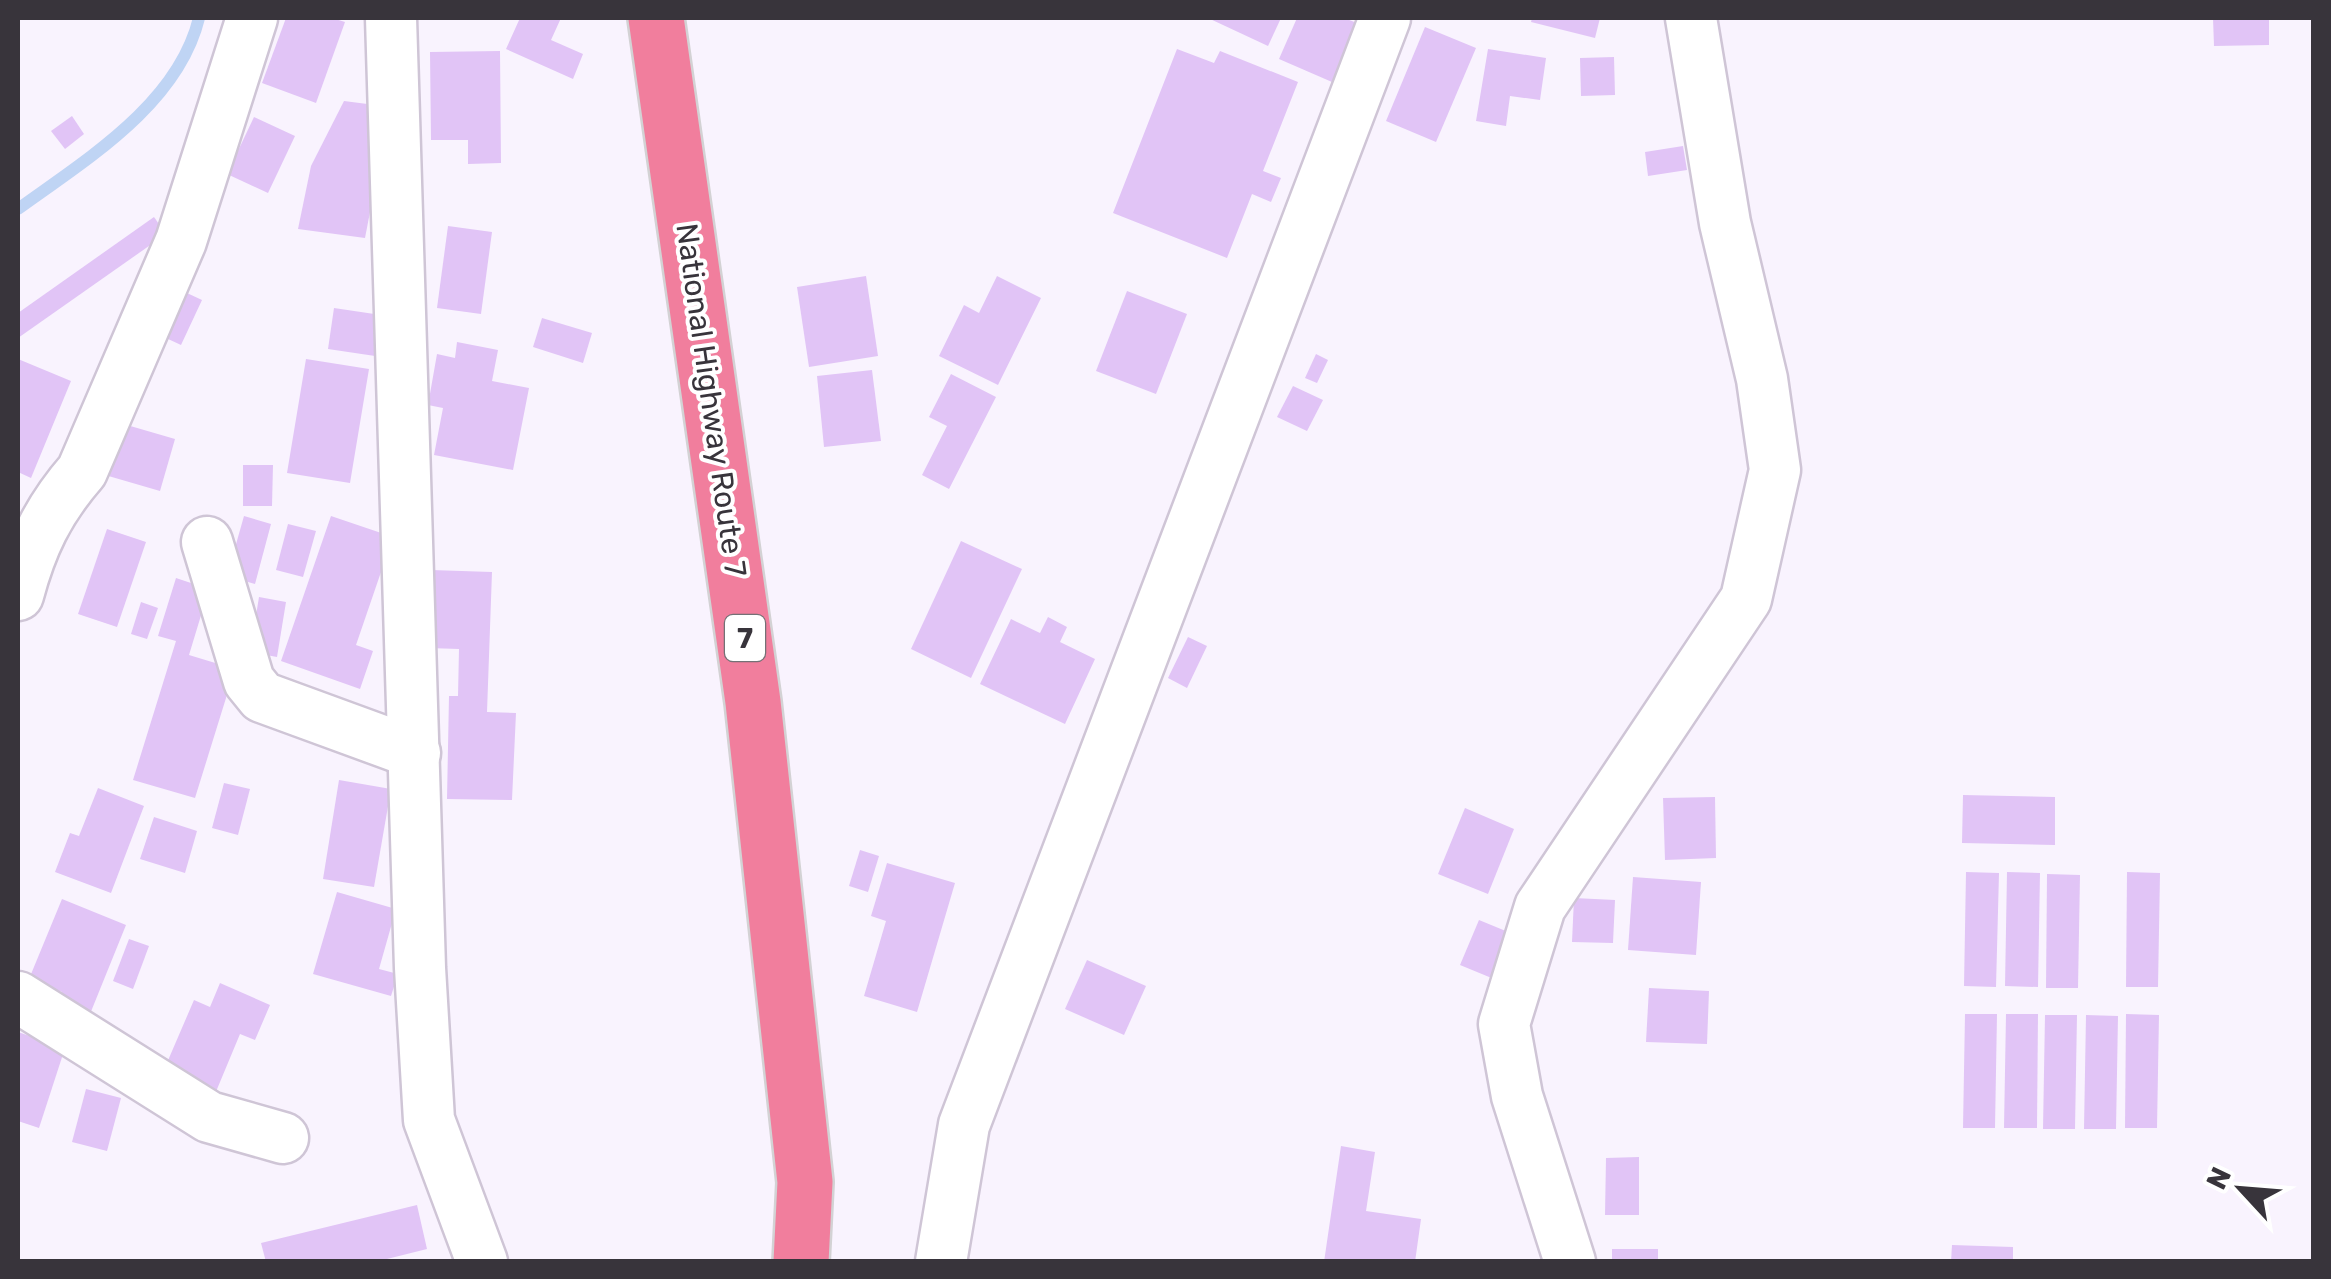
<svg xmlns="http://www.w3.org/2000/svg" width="2331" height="1279" viewBox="0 0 2331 1279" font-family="Rubik,sans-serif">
<rect width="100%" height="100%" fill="#f9f3fe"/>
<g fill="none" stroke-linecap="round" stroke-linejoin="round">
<!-- stream -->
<path stroke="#bfd4f4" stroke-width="12" d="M18 209C87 159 178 104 199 18"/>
</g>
<!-- building -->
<g fill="#e1c4f6">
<path d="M286 18H332L345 22 316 103 262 83Z"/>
<path d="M520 18H561L551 40 583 54 573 79 506 49Z"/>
<path d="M1208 18H1281L1268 46Z"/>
<path d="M1297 18H1344L1357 23 1332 82 1279 59Z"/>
<path d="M1532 18H1600L1595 38 1531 22Z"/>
<path d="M2213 18H2269V45L2214 46Z"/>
<path d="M1425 27 1476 48 1436 142 1386 121Z"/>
<path d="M1177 49 1214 63 1220 51 1298 82 1263 171 1281 178 1271 202 1252 194 1227 258 1113 213Z"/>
<path d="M1488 49 1546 58 1540 100 1510 96 1506 126 1476 121Z"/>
<path d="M500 51 501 163 468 164V140H431L430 52Z"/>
<path d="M1614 57 1615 95 1581 96 1580 58Z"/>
<path d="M344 101 375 105V186L365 238 298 229 311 166Z"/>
<path d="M72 116 84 134 65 149 51 131Z"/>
<path d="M254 117 295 136 268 193 227 174Z"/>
<path d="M1683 146 1687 170 1648 176 1645 152Z"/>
<path d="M154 217 166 234 18 338V313Z"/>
<path d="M448 226 492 232 481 314 437 308Z"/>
<path d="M866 276 878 356 809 367 797 287Z"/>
<path d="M997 276 1041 298 998 385 939 356 964 305 979 313Z"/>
<path d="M174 287 202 300 181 345 153 332Z"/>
<path d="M1127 291 1187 314 1156 394 1096 371Z"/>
<path d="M334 308 381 315 375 356 328 349Z"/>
<path d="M542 318 592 333 583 363 533 347Z"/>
<path d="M457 342 498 350 492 381 529 388 513 470 434 455 443 408 428 405 437 354 455 358Z"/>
<path d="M1316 354 1328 360 1317 383 1305 378Z"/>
<path d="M18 359 71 381 31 478 18 472Z"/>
<path d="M306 359 369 369 350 483 287 473Z"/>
<path d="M872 370 881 441 824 447 817 376Z"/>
<path d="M951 374 996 397 949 489 922 475 947 426 929 417Z"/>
<path d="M1293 386 1323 400 1307 431 1277 417Z"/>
<path d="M120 423 175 439 160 491 105 475Z"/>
<path d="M243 465H273L272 506H243Z"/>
<path d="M244 516 271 524 255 584 227 576Z"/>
<path d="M331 516 393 537 356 645 373 651 360 689 281 661Z"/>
<path d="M288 524 316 531 303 577 276 570Z"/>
<path d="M107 529 146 542 117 627 78 614Z"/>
<path d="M961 541 1022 569 971 678 911 649Z"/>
<path d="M431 570 492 572 487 712 516 713 512 800 447 799 449 696H458L459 649 428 648Z"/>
<path d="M176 578 209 589 189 655 235 669 195 798 133 780 176 641 158 636Z"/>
<path d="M259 597 286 602 277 657 250 652Z"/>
<path d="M141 602 158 608 147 639 131 634Z"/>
<path d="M1048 617 1067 627 1060 642 1095 659 1065 724 980 684 1011 619 1040 633Z"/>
<path d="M1188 637 1207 646 1187 688 1168 678Z"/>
<path d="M339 780 391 789 374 887 323 879Z"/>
<path d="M224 783 250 789 238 835 212 828Z"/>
<path d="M98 788 144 806 111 893 55 872 70 833 79 836Z"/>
<path d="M1963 795 2055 797V845L1962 843Z"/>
<path d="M1715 797 1716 858 1665 860 1663 798Z"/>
<path d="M1465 808 1514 829 1488 894 1438 874Z"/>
<path d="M154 817 197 831 185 873 140 859Z"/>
<path d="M860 850 879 856 868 892 849 886Z"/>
<path d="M887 863 955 883 917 1012 864 996 886 921 871 916Z"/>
<path d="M1966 872 1999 873 1996 987 1964 986Z"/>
<path d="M2007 872 2040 873 2038 987 2005 986Z"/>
<path d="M2127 872 2160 873 2158 987H2126Z"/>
<path d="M2047 874 2080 875 2078 988H2046Z"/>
<path d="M1633 877 1701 882 1696 955 1628 950Z"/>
<path d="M337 892 396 909 379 969 398 974 391 996 313 974Z"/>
<path d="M1574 898 1615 900 1613 943 1572 942Z"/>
<path d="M62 899 126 925 90 1014 58 1001 62 992 29 979Z"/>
<path d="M1479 920 1513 934 1494 979 1460 965Z"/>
<path d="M129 939 149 946 133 989 113 981Z"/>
<path d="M1087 960 1146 986 1124 1035 1065 1009Z"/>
<path d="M220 983 270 1005 255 1040 240 1034 215 1094 163 1072 194 1000 210 1007Z"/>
<path d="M1649 988 1709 991 1707 1044 1646 1042Z"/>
<path d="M1965 1014H1997L1995 1128H1963Z"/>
<path d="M2006 1014H2038L2037 1128H2004Z"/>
<path d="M2126 1014 2159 1015 2157 1128H2125Z"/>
<path d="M2045 1015H2077L2075 1129H2043Z"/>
<path d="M2086 1015 2118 1016 2116 1129H2084Z"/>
<path d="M18 1032 65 1048 39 1128 18 1121Z"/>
<path d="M86 1089 121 1098 107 1151 72 1142Z"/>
<path d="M1341 1146 1375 1152 1366 1211 1421 1219 1415 1262H1324Z"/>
<path d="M1639 1157V1215H1605L1606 1158Z"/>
<path d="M417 1205 427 1249 375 1262H266L261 1243Z"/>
<path d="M1952 1245 2013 1247V1262H1951Z"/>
<rect x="1612" y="1249" width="46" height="13"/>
</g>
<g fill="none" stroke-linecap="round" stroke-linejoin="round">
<defs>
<g id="street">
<path d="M391 18 420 968 429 1120 482 1262"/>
<path d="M207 542 249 681 262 697 415 753"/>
<path d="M18 595C31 546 48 510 82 471L181 241 252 18"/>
<path d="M18 997 209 1117 283 1138"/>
<path d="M941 1262 964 1125 1385 18"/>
<path d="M1570 1262 1517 1096 1504 1024 1540 907 1746 599 1775 470 1762 379 1725 223 1691 18"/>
</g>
<path id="highway" d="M656 18 753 702 805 1182 801 1262"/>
</defs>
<!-- street casing -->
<use href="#street" stroke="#cfc5d6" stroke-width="55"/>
<!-- highway casing -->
<use href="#highway" stroke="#d3d2d4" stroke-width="60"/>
<!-- street -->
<use href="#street" stroke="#fff" stroke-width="50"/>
<!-- highway -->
<use href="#highway" stroke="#f17e9d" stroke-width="55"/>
</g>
<g text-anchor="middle" stroke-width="8" stroke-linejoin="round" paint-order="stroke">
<!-- shield labels -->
<rect fill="#fff" stroke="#747176" stroke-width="2.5" x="725" y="615" width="40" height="46" rx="8"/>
<g font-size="28" font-weight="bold" fill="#38343b">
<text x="745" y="648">7</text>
</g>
<!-- street labels -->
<g font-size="30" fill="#38343b" stroke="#fff">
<text transform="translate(711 400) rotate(82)" y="10">National Highway Route 7</text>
</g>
</g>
<!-- border -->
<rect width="2331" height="1279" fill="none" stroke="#38343b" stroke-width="40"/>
<!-- north arrow -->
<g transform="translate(2241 1189) rotate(296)" stroke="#ffffff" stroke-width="8" paint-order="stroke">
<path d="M0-8L18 38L0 25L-18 38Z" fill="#38343b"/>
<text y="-15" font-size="28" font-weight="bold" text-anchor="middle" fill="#38343b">N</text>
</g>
</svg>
